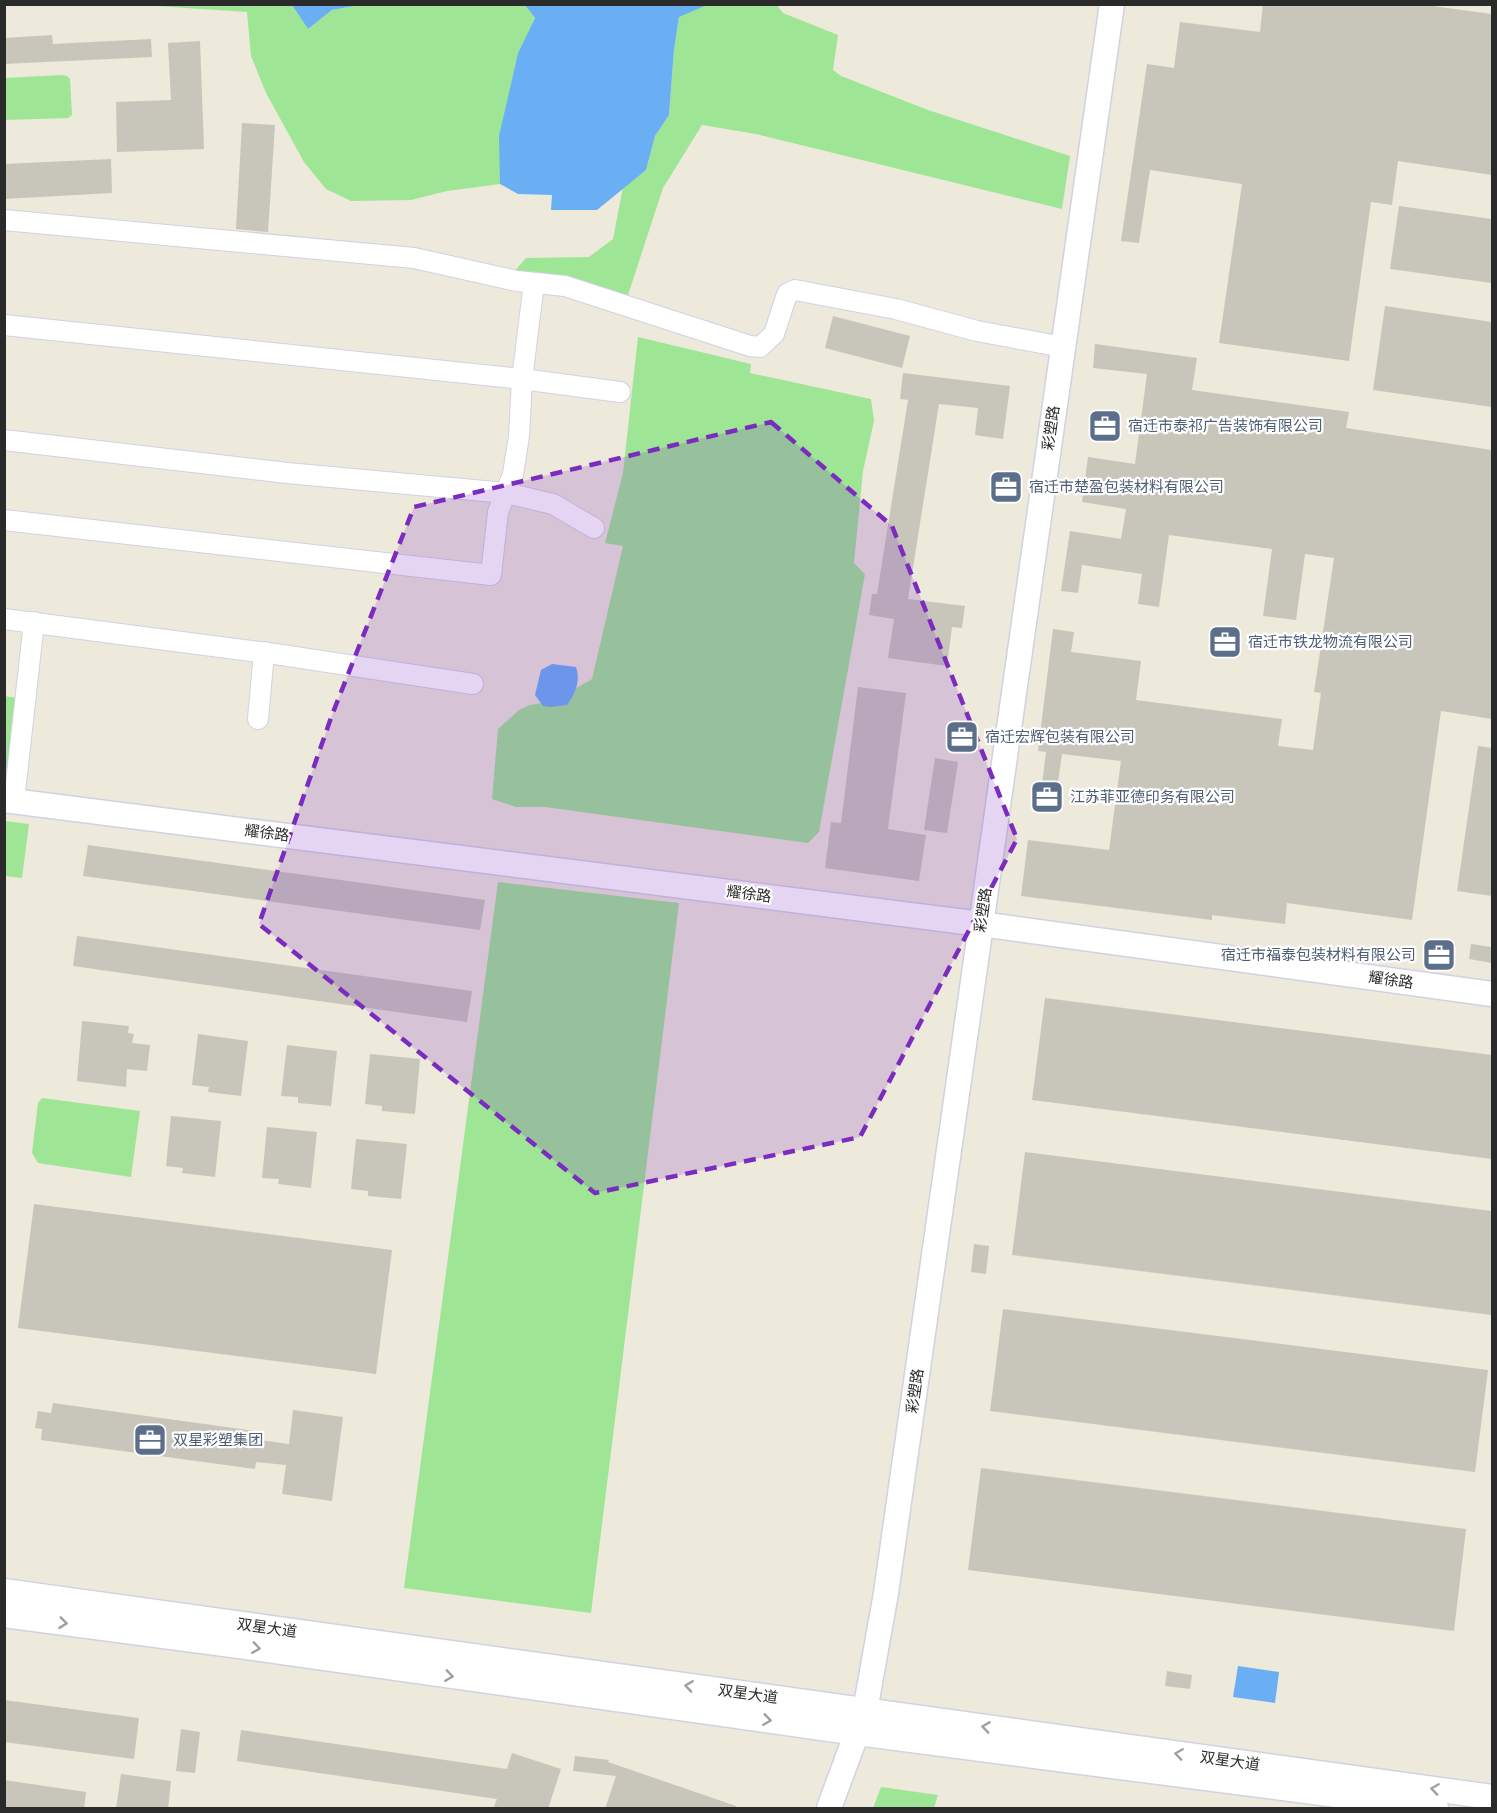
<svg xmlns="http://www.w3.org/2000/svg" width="1497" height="1813" viewBox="0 0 1497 1813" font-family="Montserrat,'Noto Sans SC',sans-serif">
<rect width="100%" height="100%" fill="#ede9db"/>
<!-- green -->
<g fill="#9ee695">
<path d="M407 4 415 6 418 4 525 5 535 18 518 53 501 130 500 184 447 191 411 200 351 201 326 189 304 162 266 93 251 56 247 12 141 5H292L308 29 332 10 360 5Z"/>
<path d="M677 5H777L783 13 838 35 833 70 841 76 928 110 1070 156 1062 209 756 134 702 125 663 188 627 298 512 274 526 258 589 257 613 239 623 187 646 170 655 136 669 115 674 50 679 17Z"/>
<path d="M61 75 67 76 70 79 72 115 68 118 5 120V78Z"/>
<path d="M638 337 751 364 750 373 871 399 874 421 863 471 854 563 865 574 819 832 808 843 545 807H516L492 799 498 729 519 710 530 705 554 701 592 679 623 546 605 543 623 473Z"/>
<path d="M4 696 17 698 8 770 4 769Z"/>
<path d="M5 821 29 824 22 878 5 876Z"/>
<path d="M498 882 679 903 591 1613 404 1588Z"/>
<path d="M42 1098 140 1111 131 1177 38 1163 32 1153 38 1103Z"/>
<path d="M881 1787 938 1795 934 1808H873Z"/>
</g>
<!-- water -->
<g fill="#6aaff4">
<path d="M292 5H360L332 10 308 29Z"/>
<path d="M525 5H707L679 17 674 50 669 115 655 136 646 170 597 210H551L552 195 518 194 500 184 499 136 518 53 535 18Z"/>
<path d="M552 664 576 667C581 681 575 694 567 705L550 707 543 706 535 695 541 670Z"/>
<path d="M1238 1666 1279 1672 1275 1703 1233 1697Z"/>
</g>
<!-- building -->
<g fill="#c8c6bb">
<path d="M1263 4H1417L1492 14V175L1398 161 1392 205 1371 202 1349 361 1219 343 1242 184 1150 170 1139 243 1121 241 1147 64 1174 68 1180 22 1260 32Z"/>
<path d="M52 35 53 44 151 39 152 57 4 64V38Z"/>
<path d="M200 41 204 149 117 152 116 102 171 100 168 43Z"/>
<path d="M242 123 275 125 268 232 236 229Z"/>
<path d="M111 159 112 193 4 199V164Z"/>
<path d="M1399 206 1492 219V283L1390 269Z"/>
<path d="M1385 306 1492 322V407L1373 390Z"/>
<path d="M833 316 910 336 902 368 825 348Z"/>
<path d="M1095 344 1197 358 1192 390 1349 412 1346 428 1492 450V719L1441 711 1412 920 1287 903 1285 924 1212 915V920L1021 896 1028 840 1109 850 1121 761 1062 754 1055 802 1040 800 1046 752 1038 751 1053 629 1074 632 1071 652 1141 661 1136 700 1282 719 1278 746 1313 750 1321 693 1314 692 1334 558 1305 554 1296 620 1263 616 1272 549 1169 535 1159 607 1138 604 1142 574 1082 565 1078 593 1061 591 1070 531 1121 539 1126 509 1082 502 1088 457 1135 464 1147 374 1093 368Z"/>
<path d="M903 373 1010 386 1003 439 975 435 978 408 939 404 908 599 965 606 962 628 952 627 947 666 888 658 894 619 869 615 872 594H877L908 400 900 399Z"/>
<path d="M858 687 906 693 888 829 926 835 919 881 825 868 831 822 841 823Z"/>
<path d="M1478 746 1492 748V896L1457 891Z"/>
<path d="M935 758 958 762 947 833 924 830Z"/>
<path d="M88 845 485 900 480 930 83 876Z"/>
<path d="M77 936 472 991 467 1022 73 966Z"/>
<path d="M1471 944 1492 947V963L1469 959Z"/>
<path d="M1045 998 1492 1055V1159L1032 1100Z"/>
<path d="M82 1021 129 1026 128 1033 134 1034 132 1043 150 1045 147 1071 127 1069 126 1087 77 1081Z"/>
<path d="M198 1034 248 1041 241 1096 208 1092 209 1087 192 1085Z"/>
<path d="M287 1045 337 1051 331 1106 298 1103V1097L281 1096Z"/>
<path d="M370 1054 420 1059 415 1114 382 1111V1106L365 1104Z"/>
<path d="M171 1116 221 1121 215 1177 182 1173 183 1168 166 1166Z"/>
<path d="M267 1127 317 1132 311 1188 278 1184 279 1179 262 1178Z"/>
<path d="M356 1139 407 1144 401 1199 368 1196V1191L351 1189Z"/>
<path d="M1025 1152 1492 1211V1315L1012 1255Z"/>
<path d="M34 1204 392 1250 376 1374 18 1328Z"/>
<path d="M974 1244 989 1246 986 1274 971 1272Z"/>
<path d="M1003 1309 1488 1370 1475 1472 990 1411Z"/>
<path d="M53 1403 255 1431 253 1439 289 1444 293 1410 343 1417 332 1501 282 1494 286 1465 256 1462 255 1469 41 1440 42 1429 35 1428 38 1411 51 1413Z"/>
<path d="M981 1468 1466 1529 1454 1631 968 1570Z"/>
<path d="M1167 1671 1192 1675 1190 1689 1165 1686Z"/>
<path d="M4 1700 139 1718 134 1759 4 1742Z"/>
<path d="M181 1729 200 1732 195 1773 176 1771Z"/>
<path d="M241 1730 507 1769 512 1753 561 1769 548 1809H493L497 1799 237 1761Z"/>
<path d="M575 1756 609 1760 608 1762 736 1806V1809H605L616 1776 573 1771Z"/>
<path d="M121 1774 171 1781 168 1809H116Z"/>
<path d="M4 1780 86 1792 84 1809H4Z"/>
</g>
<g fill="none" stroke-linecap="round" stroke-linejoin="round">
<defs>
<g id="minor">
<path d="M4 220 414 258 517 281 565 286 750 346 760 347 774 334 787 294 795 290 896 309 977 331 1063 347"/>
<path d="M4 325 522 379 620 392"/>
<path d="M4 440 287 473 506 493 553 504 594 528"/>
<path d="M4 520 491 575 498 512 513 474 519 436 522 379 534 283"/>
<path d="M4 619 275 654 473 684"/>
<path d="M258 719 264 652"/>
<path d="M14 801 34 622"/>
</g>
<g id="tertiary">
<path d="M4 800 981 924 1492 994"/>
<path d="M4 1591 1492 1797"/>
<path d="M4 1615 232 1645 857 1733 1436 1808"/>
<path d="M829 1808 865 1711 886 1593 1112 4"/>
</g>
</defs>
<!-- minor casing -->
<use href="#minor" stroke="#d1d1e4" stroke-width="22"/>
<!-- tertiary casing -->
<use href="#tertiary" stroke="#d1d1e4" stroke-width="27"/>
<!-- minor -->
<use href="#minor" stroke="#fff" stroke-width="20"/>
<!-- tertiary -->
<use href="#tertiary" stroke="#fff" stroke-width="24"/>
</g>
<!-- one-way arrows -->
<defs><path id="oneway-chevron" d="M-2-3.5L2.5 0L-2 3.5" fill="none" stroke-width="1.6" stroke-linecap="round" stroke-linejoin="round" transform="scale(1.5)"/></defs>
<g stroke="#9f9f9f">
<use href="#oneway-chevron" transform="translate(63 1623) rotate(7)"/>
<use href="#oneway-chevron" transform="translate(256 1648) rotate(8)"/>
<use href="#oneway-chevron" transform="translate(449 1676) rotate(8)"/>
<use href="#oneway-chevron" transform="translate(689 1686) rotate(-172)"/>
<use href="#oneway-chevron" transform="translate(767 1720) rotate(8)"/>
<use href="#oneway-chevron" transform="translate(986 1727) rotate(-172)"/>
<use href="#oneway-chevron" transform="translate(1179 1754) rotate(-172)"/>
<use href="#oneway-chevron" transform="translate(1435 1789) rotate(-172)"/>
</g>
<!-- marked area -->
<path fill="#7b2cbf" fill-opacity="0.2" stroke="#7b2cbf" stroke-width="4.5" stroke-dasharray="12 8" stroke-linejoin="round" d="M771 422 892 526 1017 839 860 1137 595 1193 259 924 332 715 414 507Z"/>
<!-- icons -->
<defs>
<symbol id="office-square" viewBox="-11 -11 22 22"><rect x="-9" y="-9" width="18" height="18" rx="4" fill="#5c6f8a" stroke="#fff"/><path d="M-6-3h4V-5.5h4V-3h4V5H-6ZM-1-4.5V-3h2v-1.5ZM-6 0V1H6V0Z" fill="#fff"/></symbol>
</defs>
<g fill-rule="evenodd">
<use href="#office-square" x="1086" y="407" width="38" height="38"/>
<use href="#office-square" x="987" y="468" width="38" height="38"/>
<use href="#office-square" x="1206" y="623" width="38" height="38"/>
<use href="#office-square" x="943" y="718" width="38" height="38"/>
<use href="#office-square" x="1028" y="778" width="38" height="38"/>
<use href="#office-square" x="1420" y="936" width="38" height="38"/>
<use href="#office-square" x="131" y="1421" width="38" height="38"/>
</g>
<g text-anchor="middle" stroke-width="4.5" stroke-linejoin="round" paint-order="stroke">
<!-- service labels -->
<g font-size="15" fill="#4e5e75" stroke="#fff" text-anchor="start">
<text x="1128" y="431">宿迁市泰祁广告装饰有限公司</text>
<text x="1029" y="492">宿迁市楚盈包装材料有限公司</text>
<text x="1248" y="647">宿迁市铁龙物流有限公司</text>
<text x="985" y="742">宿迁宏辉包装有限公司</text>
<text x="1070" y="802">江苏菲亚德印务有限公司</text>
<text x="1416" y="960" text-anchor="end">宿迁市福泰包装材料有限公司</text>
<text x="173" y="1445">双星彩塑集团</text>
</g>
<!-- street labels -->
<g font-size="15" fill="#2a2a2a" stroke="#fff">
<text transform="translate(1051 428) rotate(-82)" y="5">彩塑路</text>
<text transform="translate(267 833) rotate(7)" y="5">耀徐路</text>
<text transform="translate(749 894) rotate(7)" y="5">耀徐路</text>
<text transform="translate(983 910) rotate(-82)" y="5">彩塑路</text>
<text transform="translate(1391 980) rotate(8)" y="5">耀徐路</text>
<text transform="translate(915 1391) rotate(-82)" y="5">彩塑路</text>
<text transform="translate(267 1628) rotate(8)" y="5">双星大道</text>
<text transform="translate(748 1694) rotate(8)" y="5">双星大道</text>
<text transform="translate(1230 1761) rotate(8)" y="5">双星大道</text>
</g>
</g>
<!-- border -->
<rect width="1497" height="1813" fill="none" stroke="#2a2a2a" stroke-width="12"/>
</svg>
